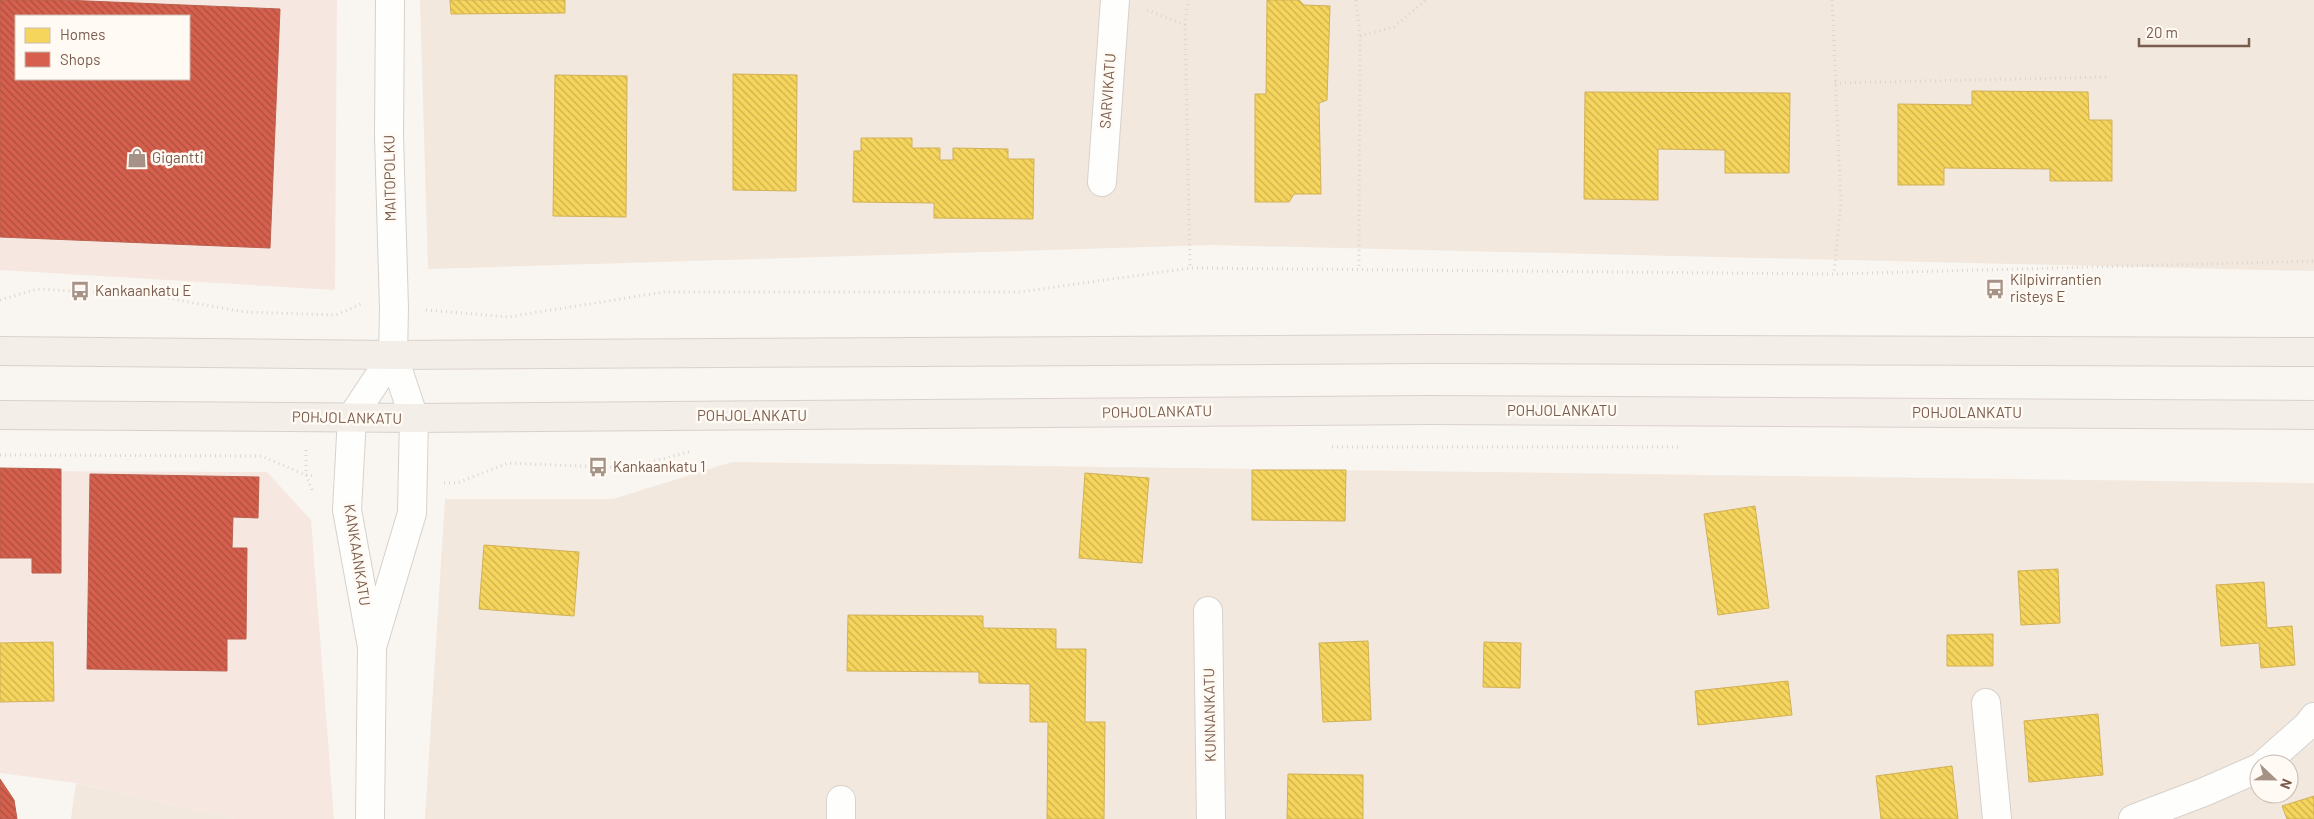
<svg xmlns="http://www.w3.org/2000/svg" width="2314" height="819" viewBox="0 0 2314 819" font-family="Barlow,sans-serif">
<defs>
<pattern id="homes-back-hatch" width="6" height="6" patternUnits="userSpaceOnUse" patternTransform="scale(1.25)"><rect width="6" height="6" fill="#f6d55c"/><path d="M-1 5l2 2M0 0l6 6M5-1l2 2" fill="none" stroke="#ccb04e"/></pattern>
<pattern id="shops-back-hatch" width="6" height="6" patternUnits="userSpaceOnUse" patternTransform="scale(1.25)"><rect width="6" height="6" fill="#d6604d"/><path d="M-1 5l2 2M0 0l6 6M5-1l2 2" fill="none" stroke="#aa4f40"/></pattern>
</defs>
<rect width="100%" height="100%" fill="#f9f5f0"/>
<!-- residential -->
<g fill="#f2e8de" fill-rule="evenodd">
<path d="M420 0H2314V271L1212 245 428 269Z"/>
<path d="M732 462 2314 483V819H425L445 499H613ZM2259 764H2289V794H2259Z"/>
<path d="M76 783 236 819H71Z"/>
</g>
<!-- commercial -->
<g fill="#f6e8e1" fill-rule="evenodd">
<path d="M0 0H337L335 290 0 270ZM16 16H189V79H16Z"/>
<path d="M0 471 267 472 311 520 334 819H236L77 783 0 773Z"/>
</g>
<!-- homes -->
<g fill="url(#homes-back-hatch)" stroke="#d1b158">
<path d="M450 0H565V13L451 14Z"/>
<path d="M1267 0H1299L1304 5 1330 6 1327 100 1319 103 1321 194H1294L1289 202H1255V94H1266Z"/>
<path d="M733 74 797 75 796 191 733 190Z"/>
<path d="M555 75 627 76 626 217 553 216Z"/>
<path d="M1972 91 2088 92 2089 120H2112V181H2050V169L1944 168V185H1898V104L1972 105Z"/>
<path d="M1585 92 1790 93 1789 173H1725V150L1658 149V200L1584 199Z"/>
<path d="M861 138H912V148H940V160H953V148L1008 149V159H1034L1033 219 934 218V203L853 202 854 151H861Z"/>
<path d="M1252 470H1346L1345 521 1252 520Z"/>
<path d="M1085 473 1149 478 1142 563 1079 558Z"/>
<path d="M1755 506 1769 608 1718 615 1704 514Z"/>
<path d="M484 545 579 552 574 616 479 609Z"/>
<path d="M2058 569 2060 623 2021 625 2018 571Z"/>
<path d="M2264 582 2267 628 2292 626 2295 665 2261 668 2259 643 2221 646 2216 585Z"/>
<path d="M848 615 983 616V628L1056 629V649H1086L1085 722H1105L1104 819H1047L1048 722H1030V684L979 683V672L847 671Z"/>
<path d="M1993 634V666H1947V635Z"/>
<path d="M1368 641 1371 720 1323 722 1319 643Z"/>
<path d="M53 642 54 701 0 702V643Z"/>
<path d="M1484 642 1521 643 1520 688 1483 687Z"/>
<path d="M1788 681 1792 715 1698 725 1695 691Z"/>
<path d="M2098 714 2103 775 2029 782 2024 721Z"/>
<path d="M1952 766 1958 819H1881L1876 776Z"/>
<path d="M1288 774 1363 775V819H1287Z"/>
<path d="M2314 796V819H2287L2282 806Z"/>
</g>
<!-- shops -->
<g fill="url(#shops-back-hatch)" stroke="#ba5f4d" fill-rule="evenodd">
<path d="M0 0H63L280 9 270 248 0 237ZM16 16H189V79H16Z"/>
<path d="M0 468 61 469V573H32V558H0Z"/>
<path d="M90 474 259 477 258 518 233 517 232 548H247L246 639H227V671L87 669Z"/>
<path d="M0 779 14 800 17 819H0Z"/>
</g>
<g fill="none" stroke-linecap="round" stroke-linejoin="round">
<defs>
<g id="minor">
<path d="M1102 182 1115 0"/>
<path d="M1208 611 1211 819"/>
<path d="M372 647 412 513 414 418 393 355 394 308 389 136 390 0"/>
<path d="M1986 703 1997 819"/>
<path d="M2264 764 2307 726 2314 717"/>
<path d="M841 800V819"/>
<path d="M370 819 372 647 347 510 352 417 393 355"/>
<path d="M2133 819 2204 792 2259 768"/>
</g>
<g id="major">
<path d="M0 351 393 355 1428 349 2314 352"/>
<path d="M0 415 414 418 1427 410 2314 415"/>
</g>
</defs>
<!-- minor casing -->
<use href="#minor" stroke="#d7d1cb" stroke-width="30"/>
<!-- major casing -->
<use href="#major" stroke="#dad1cc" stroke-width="30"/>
<!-- path -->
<g stroke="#dcd5d0" stroke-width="3" stroke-dasharray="1 4" stroke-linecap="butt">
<path d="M1356 0 1360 36 1359 269"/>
<path d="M1832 0 1841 203 1834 274"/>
<path d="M1147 10 1185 25 1190 268"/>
<path d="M1185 25 1188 0"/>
<path d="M1360 36 1394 27 1426 0"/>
<path d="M1835 83 2108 77"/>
<path d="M0 300 37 289 150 295 244 312 336 315 361 304"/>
<path d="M426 310 508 317 664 292H1020L1190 268 1834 274 2314 261"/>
<path d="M1332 447H1679"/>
<path d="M306 450V475L313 492"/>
<path d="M0 455 261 456 306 475 316 476"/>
<path d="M444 483H457L508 463 627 468 692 451"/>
</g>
<!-- minor -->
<use href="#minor" stroke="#fefefd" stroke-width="28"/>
<!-- major -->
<use href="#major" stroke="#f3eee8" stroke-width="28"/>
</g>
<!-- icons -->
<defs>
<symbol id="shop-bare" viewBox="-9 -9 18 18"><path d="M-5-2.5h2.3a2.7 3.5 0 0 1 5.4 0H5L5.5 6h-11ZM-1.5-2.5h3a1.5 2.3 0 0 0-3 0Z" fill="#a69286" stroke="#fffaf3" stroke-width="2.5" paint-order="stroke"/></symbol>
<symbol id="bus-bare" viewBox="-9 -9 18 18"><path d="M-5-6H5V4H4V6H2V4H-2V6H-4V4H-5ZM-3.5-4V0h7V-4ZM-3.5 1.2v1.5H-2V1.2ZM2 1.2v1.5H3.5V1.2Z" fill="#a69286" stroke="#fffaf3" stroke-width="2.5" paint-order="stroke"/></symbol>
</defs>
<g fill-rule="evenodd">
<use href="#shop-bare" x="123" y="144" width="28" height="28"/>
<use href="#bus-bare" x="1981" y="275" width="28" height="28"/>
<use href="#bus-bare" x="66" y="277" width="28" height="28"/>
<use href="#bus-bare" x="584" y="453" width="28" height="28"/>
</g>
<g text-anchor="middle" stroke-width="5" stroke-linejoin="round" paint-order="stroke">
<!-- street labels -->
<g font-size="15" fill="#7a5c4d" stroke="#fffaf3">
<text transform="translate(1108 91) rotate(-86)" y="5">SARVIKATU</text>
<text transform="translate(390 178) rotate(-91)" y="5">MAITOPOLKU</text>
<text x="1562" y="416">POHJOLANKATU</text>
<text transform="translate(1157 412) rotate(-1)" y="5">POHJOLANKATU</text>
<text x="1967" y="418">POHJOLANKATU</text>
<text x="752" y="421">POHJOLANKATU</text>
<text transform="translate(347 418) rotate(1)" y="5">POHJOLANKATU</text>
<text transform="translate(357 555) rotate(81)" y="5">KANKAANKATU</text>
<text transform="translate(1210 715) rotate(-91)" y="5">KUNNANKATU</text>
</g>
<!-- poi labels -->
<g font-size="15" fill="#7a5c4d" stroke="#fffaf3" text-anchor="start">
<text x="152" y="163">Gigantti</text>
<text x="2010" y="285">Kilpivirrantien<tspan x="2010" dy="17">risteys E</tspan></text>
<text x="95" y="296">Kankaankatu E</text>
<text x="613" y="472">Kankaankatu 1</text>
</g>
</g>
<!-- legend -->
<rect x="15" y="15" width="175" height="65" fill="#fffaf3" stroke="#cabbb1"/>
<rect x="25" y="28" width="25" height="15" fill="#f6d55c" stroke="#cabbb1"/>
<text x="60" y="40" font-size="15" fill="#7a5c4d">Homes</text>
<rect x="25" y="52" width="25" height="15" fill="#d6604d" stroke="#cabbb1"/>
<text x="60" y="65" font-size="15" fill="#7a5c4d">Shops</text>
<!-- north arrow -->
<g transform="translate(2274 779) rotate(112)"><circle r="24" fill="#fffaf3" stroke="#cabbb1"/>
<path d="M0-4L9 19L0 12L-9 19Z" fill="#a69286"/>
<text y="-8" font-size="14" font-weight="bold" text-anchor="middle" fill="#7a5c4d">N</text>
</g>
<!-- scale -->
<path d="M2139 38v8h110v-8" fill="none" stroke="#7a5c4d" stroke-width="2.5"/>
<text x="2146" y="38" font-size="15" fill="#7a5c4d" stroke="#fffaf3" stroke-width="4" paint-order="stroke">20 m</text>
</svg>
